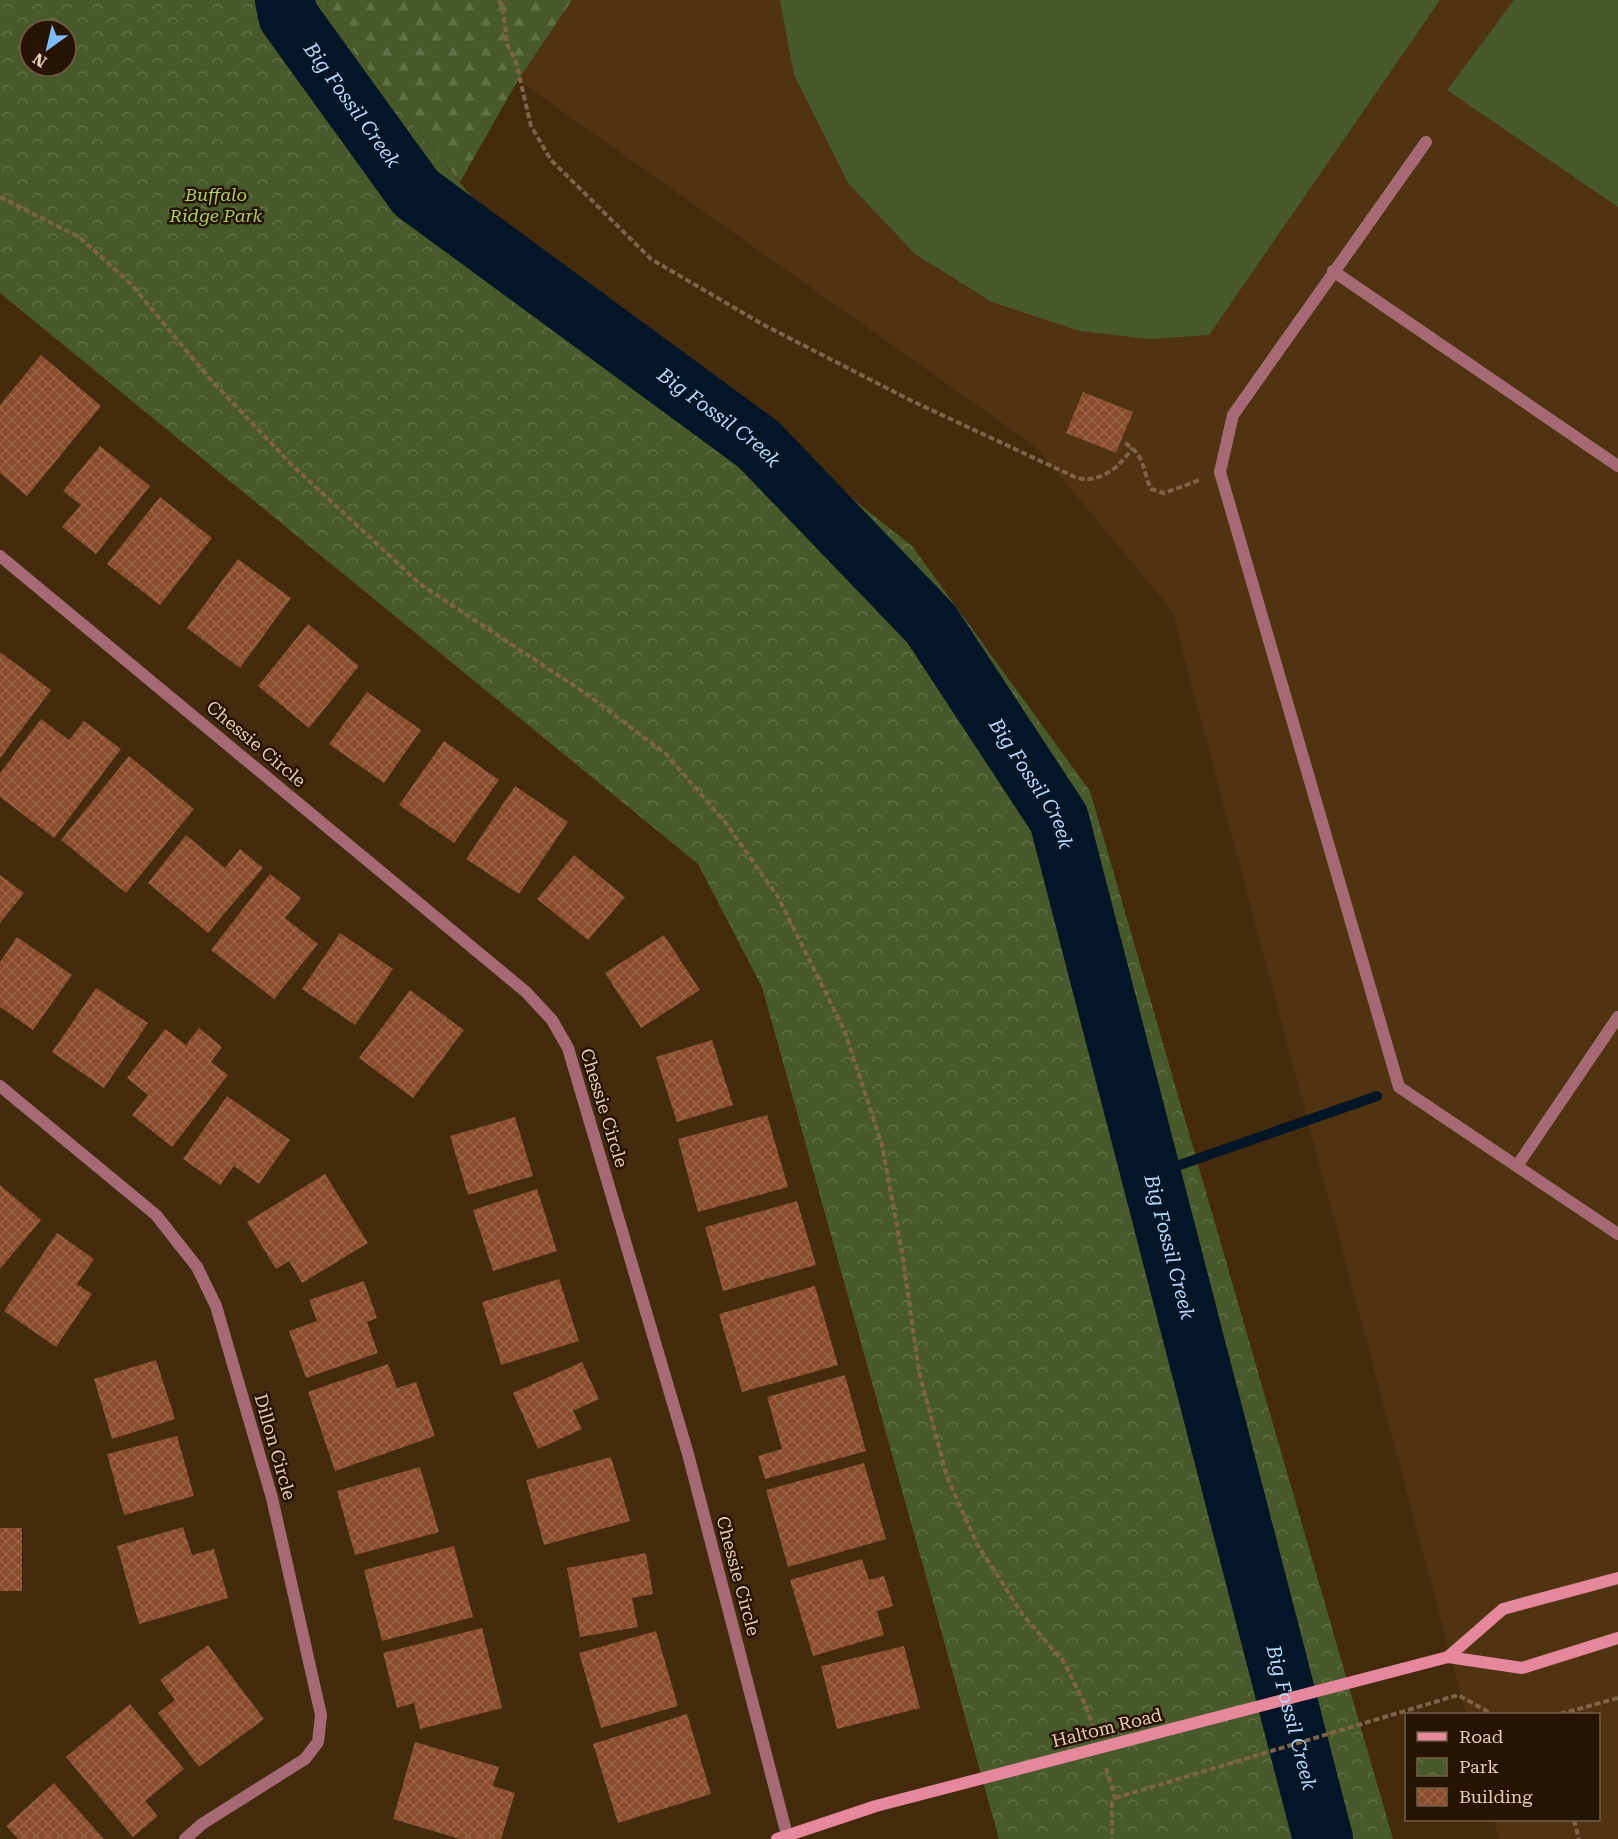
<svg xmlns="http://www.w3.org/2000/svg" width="1618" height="1839" viewBox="0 0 1618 1839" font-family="'Roboto Serif',serif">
<defs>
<pattern id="forest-firs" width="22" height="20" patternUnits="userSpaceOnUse" patternTransform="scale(1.5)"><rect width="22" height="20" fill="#485a2b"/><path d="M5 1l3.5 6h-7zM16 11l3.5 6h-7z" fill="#627047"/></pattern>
<pattern id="park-crowns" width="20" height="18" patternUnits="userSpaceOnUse" patternTransform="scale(1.5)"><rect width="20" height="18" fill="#485a2b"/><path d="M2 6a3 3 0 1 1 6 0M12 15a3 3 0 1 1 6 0" fill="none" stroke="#627047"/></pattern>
<pattern id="building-cross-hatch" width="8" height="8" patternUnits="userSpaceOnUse" patternTransform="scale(1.5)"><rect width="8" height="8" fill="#894c2d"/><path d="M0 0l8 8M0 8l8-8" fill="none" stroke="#9a6549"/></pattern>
</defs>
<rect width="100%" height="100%" fill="#442b0e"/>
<!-- built -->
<path fill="#503412" d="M572 0H1618V1839H1499L1494 1820H1598V1714H1466L1172 611 1036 447 518 80Z"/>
<!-- grass -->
<g fill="#485a2b">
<path d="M780 0H1440L1209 335 1148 339 1080 331 992 302 915 254 848 183 794 75Z"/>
<path d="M1514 0H1618V207L1447 90Z"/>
</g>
<!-- forest -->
<path fill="url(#forest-firs)" d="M327 0H572L518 80 460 182 330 23Z"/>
<!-- park -->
<path fill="url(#park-crowns)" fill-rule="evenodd" d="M0 0H327L330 23 471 196 912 546 1090 791 1393 1839H999L762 987 698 864 0 293ZM30 30H66V66H30Z"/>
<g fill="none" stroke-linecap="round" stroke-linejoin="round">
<!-- stream -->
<path stroke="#031627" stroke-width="10" d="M1151 1175 1377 1096"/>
<!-- river -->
<path stroke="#031627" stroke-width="60" id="s1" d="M285 0 288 16 416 193 758 444 931 624 1059 819 1323 1839"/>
</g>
<!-- building -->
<g fill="url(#building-cross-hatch)">
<path d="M41 355 101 406 27 496 0 473V405Z"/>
<path d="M1083 392 1133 412 1116 453 1066 433Z"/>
<path d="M100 446 150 486 96 554 62 527 81 505 63 491Z"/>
<path d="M160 497 212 538 160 605 107 564Z"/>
<path d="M238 559 291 598 240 668 187 628Z"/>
<path d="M308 624 359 666 309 728 258 686Z"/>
<path d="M0 652 51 690 0 758Z"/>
<path d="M367 692 421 730 384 783 329 744Z"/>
<path d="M41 719 69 740 84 721 121 749 54 838 0 797V773Z"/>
<path d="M444 741 499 780 454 843 399 805Z"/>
<path d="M129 756 194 809 126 893 61 840Z"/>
<path d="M515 786 568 822 519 894 466 859Z"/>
<path d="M186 835 225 868 240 849 263 868 208 933 148 883Z"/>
<path d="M574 855 625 897 588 940 537 899Z"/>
<path d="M270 874 301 898 285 918 318 944 274 999 211 950Z"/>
<path d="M0 875 24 893 0 923Z"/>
<path d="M340 933 393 969 355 1025 302 989Z"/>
<path d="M664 935 700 990 641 1028 605 973Z"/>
<path d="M17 937 72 975 33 1030 0 1007V962Z"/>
<path d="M96 988 148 1023 104 1088 52 1052Z"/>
<path d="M410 990 464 1030 413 1098 359 1058Z"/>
<path d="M199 1028 222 1047 211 1062 228 1075 172 1147 132 1115 148 1095 127 1078 165 1029 186 1045Z"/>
<path d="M712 1040 733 1105 677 1122 656 1057Z"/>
<path d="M227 1096 290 1140 259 1184 234 1166 220 1185 183 1159Z"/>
<path d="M767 1115 788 1187 698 1212 678 1139Z"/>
<path d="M515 1117 533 1176 468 1195 450 1136Z"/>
<path d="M325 1174 368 1243 302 1283 289 1261 276 1269 247 1222Z"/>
<path d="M0 1185 41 1220 0 1269Z"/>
<path d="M537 1189 557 1251 493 1271 473 1210Z"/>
<path d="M797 1201 816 1265 723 1291 705 1227Z"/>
<path d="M57 1233 94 1259 77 1284 92 1294 56 1347 4 1311Z"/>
<path d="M559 1279 579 1341 501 1365 482 1302Z"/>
<path d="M364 1281 377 1318 367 1322 378 1353 306 1378 289 1331 317 1321 309 1300Z"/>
<path d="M815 1286 838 1365 742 1392 719 1314Z"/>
<path d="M156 1360 175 1419 112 1439 94 1379Z"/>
<path d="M582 1362 599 1399 573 1411 582 1429 538 1449 513 1393Z"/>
<path d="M388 1364 397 1388 416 1382 435 1436 335 1471 308 1392Z"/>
<path d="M845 1375 866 1451 765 1479 758 1456 782 1449 767 1397Z"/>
<path d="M177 1436 194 1496 124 1515 107 1454Z"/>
<path d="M611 1457 630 1521 544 1545 526 1480Z"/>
<path d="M864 1463 886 1539 788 1567 766 1490Z"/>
<path d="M420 1467 439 1532 355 1555 337 1491Z"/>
<path d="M183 1527 192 1555 214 1549 228 1598 139 1624 117 1546Z"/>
<rect x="0" y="1528" width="22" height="63"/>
<path d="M454 1546 473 1617 382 1641 364 1570Z"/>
<path d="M646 1553 653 1594 632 1598 638 1627 580 1637 567 1568Z"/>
<path d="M862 1559 869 1580 884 1576 893 1606 877 1611 884 1635 813 1656 790 1580Z"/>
<path d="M482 1628 502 1708 420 1729 414 1703 397 1708 383 1653Z"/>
<path d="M656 1631 678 1706 601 1728 579 1653Z"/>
<path d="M208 1645 264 1719 199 1767 158 1713 175 1700 160 1680Z"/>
<path d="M904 1646 920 1708 837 1729 821 1666Z"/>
<path d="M130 1704 184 1769 145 1801 158 1816 133 1837 66 1757Z"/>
<path d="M687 1714 711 1794 618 1823 593 1744Z"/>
<path d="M415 1742 499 1767 493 1786 515 1793 501 1839H460L393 1819Z"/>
<path d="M54 1783 104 1839H18L6 1826Z"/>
</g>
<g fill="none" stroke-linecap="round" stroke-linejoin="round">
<!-- path -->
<g stroke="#7d6347" stroke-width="4" stroke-dasharray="6 3" stroke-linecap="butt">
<path d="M499 0 503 8 507 44 516 62 531 126 551 160 651 259 762 324 912 401 1077 478C1103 483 1118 467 1133 448"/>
<path d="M0 197 79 237 131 284 210 379 292 465 420 584 588 695 666 754 725 822 778 897 845 1032 882 1145 903 1259 919 1372 947 1477 977 1544 1023 1615 1063 1661 1085 1704 1093 1726"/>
<path d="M1125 443C1146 456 1142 470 1151 489L1164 493 1200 480"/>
<path d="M1560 1714 1618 1698"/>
<path d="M1106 1768 1115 1798 1112 1802V1839"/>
<path d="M1115 1798 1458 1695 1492 1714"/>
<path d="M1574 1820 1579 1839"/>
</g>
<!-- service -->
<g stroke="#a56a75" stroke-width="12">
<path d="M1426 142 1233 415 1220 472 1399 1087 1618 1234"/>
<path d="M1333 271 1618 466"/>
<path d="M1517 1166 1618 1017"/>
</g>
<!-- minor -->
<g stroke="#a56a75" stroke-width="12">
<path d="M0 556 526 992 552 1020 568 1048 688 1454 788 1839"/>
<path d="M0 1086 156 1215 197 1267 216 1306 272 1498 321 1715 318 1742 305 1759 202 1824 185 1839"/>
</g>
<!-- secondary -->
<g stroke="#e6889c" stroke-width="12">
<path d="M1448 1657 1503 1609 1618 1578"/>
<path d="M777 1839 876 1806 1448 1657 1522 1668 1618 1638"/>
</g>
</g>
<g text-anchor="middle" stroke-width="5" stroke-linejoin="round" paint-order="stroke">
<!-- park labels -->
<g font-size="18" font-style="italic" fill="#a7d067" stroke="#271400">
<text x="216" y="201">Buffalo<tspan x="216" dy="21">Ridge Park</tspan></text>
</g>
<!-- street labels -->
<g font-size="18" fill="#e7ccb1" stroke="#271400">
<text transform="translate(256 744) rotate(40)" y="6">Chessie Circle</text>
<text transform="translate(604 1108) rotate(73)" y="6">Chessie Circle</text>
<text transform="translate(275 1447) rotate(74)" y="6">Dillon Circle</text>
<text transform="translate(738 1576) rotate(75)" y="6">Chessie Circle</text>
<text transform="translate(1107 1728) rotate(-14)" y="6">Haltom Road</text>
</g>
<!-- water labels -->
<g font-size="20" font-style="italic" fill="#b7d8f8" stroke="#271400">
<text dy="7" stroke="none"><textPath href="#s1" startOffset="126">Big Fossil Creek</textPath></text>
<text dy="7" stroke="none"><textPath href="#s1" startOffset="612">Big Fossil Creek</textPath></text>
<text dy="7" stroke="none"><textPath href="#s1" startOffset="1098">Big Fossil Creek</textPath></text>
<text dy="7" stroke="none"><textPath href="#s1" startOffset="1584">Big Fossil Creek</textPath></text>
<text dy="7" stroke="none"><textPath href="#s1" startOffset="2070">Big Fossil Creek</textPath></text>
</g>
</g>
<!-- legend -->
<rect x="1405" y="1713" width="195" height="108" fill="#271400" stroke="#745e47" stroke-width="1.5"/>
<rect x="1417" y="1732" width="30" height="9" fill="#e6889c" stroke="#745e47" stroke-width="1.5"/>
<text x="1459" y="1743" font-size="18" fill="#e7ccb1">Road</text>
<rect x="1417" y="1758" width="30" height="18" fill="url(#park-crowns)" stroke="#745e47" stroke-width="1.5"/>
<text x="1459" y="1773" font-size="18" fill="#e7ccb1">Park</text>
<rect x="1417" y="1788" width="30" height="18" fill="url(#building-cross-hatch)" stroke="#745e47" stroke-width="1.5"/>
<text x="1459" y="1803" font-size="18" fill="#e7ccb1">Building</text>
<!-- north arrow -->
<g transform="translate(48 48) rotate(214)"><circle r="28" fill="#271400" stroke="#745e47" stroke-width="1.5"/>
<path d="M0-4.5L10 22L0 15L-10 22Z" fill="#7cbef9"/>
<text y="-9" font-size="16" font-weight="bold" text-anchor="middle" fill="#e7ccb1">N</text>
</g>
</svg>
